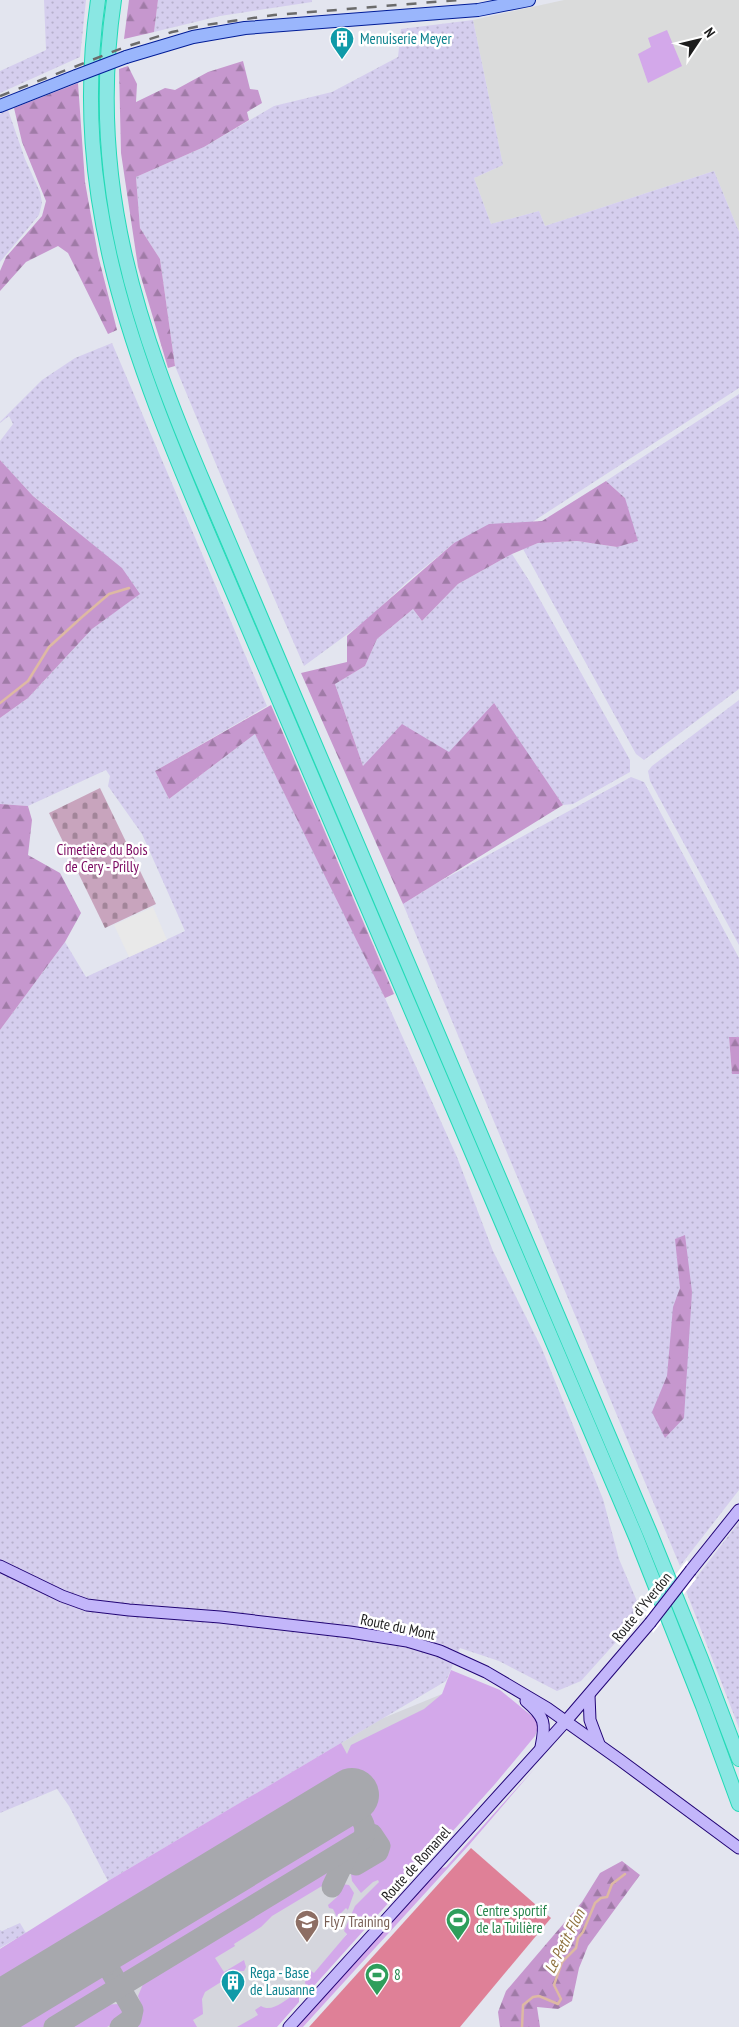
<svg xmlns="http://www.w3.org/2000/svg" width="739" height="2027" viewBox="0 0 739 2027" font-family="'PT Sans Narrow',sans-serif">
<defs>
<pattern id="farmland-dots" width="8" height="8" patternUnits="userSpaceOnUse" patternTransform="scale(1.25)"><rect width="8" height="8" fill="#d5ceee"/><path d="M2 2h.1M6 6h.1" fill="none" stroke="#b6b0cc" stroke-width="1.8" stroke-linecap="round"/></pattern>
<pattern id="forest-firs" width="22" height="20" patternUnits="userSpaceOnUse" patternTransform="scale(1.25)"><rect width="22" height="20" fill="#c697ce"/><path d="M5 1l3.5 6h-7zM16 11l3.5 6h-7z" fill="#a07ba7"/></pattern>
<pattern id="cemetery-stones" width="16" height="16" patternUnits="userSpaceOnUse" patternTransform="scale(1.25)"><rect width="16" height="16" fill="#c8a4bd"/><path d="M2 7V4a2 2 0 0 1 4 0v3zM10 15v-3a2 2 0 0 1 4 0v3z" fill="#a28599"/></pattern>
</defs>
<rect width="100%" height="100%" fill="#e3e5ef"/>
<!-- residential -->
<path fill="#dadbdb" d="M564 0H739V232L714 171 545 226 539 211 491 224 474 178 503 165 473 20Z"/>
<!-- airport -->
<path fill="#d5d6dd" d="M499 1692 313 1987 299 1997 268 2027H0V1949L381 1719 442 1694Z"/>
<!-- farmland -->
<g fill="url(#farmland-dots)">
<path d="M44 0H86L80 57 0 93V71L46 50Z"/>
<path d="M158 0H312V2L220 16 154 32Z"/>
<path d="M473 20 503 165 474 178 491 224 539 211 545 226 714 171 739 232V388L523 528 454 543 407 582 368 619 304 666 228 493 175 366 160 259 140 228 136 177 204 147 274 106 332 92 398 57 401 29Z"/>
<path d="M8 110 25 159 40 192 42 203 39 215 0 262V114Z"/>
<path d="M112 343 267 706 155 771 169 799 255 734 374 974 457 1157 493 1251 542 1349 603 1499 619 1559 642 1613 581 1681 557 1691 499 1661 460 1648 446 1681 108 1881 69 1806 57 1789 0 1813V1030L65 942 86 977 185 931 142 834 108 786 110 776 106 770 28 806 0 804V718L28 698 92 629 139 594 70 525 33 496 5 466 0 460V441L13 424 9 416 0 423V422L42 380 75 358Z"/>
<path d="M739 394V689L644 760 636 754 523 549 538 543 577 541 617 547 625 498 606 481Z"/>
<path d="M512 554 530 582 630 760V772L573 804 563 805 494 704 449 753 363 766 335 684 365 666 377 639 413 609 422 621 458 584Z"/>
<path d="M739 700V945L650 781 648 771 652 766Z"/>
<path d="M631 777 644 782 739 958V1037H729L732 1073 739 1074V1490L680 1566 403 904 437 883Z"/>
<path d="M739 1522V1728L686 1591Z"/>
<path d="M20 1923 26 1933 0 1948V1930L2 1931Z"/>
</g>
<!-- grass -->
<g fill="#d3a8ea">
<path d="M667 30 682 66 648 83 638 54 651 47 648 38Z"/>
<path d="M451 1670 500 1690 533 1717 536 1714 538 1728 535 1736 495 1784 313 1987H306L305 1982 311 1971 314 1973 347 1934 344 1931 355 1906 379 1882 378 1880 373 1882 361 1893 352 1881 351 1874 388 1852 346 1782 0 1991V1949L108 1881 341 1743 347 1754 351 1745 424 1709 442 1694Z"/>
<path d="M535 1768 469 1845 303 2027H297L438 1869 446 1867Z"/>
<path d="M346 1817C359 1821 362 1833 352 1841L134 1973 126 1975 116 1968 115 1956 121 1950 338 1819Z"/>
<path d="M332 1865 334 1868 322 1886 272 1916 261 1927 234 1944 235 1946 215 1958 224 1972 244 1960 246 1967 244 1971H239L234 1974 231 1970 226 1973 229 1977 205 1992 202 1999 203 2014 193 2020 197 2027H134C142 2018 143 2007 138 1996L146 1977Z"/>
<path d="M342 1884 349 1885 354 1893 344 1921 348 1910 346 1908 337 1917 333 1909 329 1908 328 1905 337 1897Z"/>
<path d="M96 1969C108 1972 111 1984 101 1993L45 2027H0V2024L88 1970Z"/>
<path d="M294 1995 299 1997V2002L277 2027H237L258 2015 255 2010 261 2006C272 2013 285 2000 294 1995Z"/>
<path d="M119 2004 124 2008 125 2016 107 2027H63L99 2005Z"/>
</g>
<!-- forest -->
<g fill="url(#forest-firs)">
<path d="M129 0H158L154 32 124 39Z"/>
<path d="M243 61 250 89 258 90 262 103 247 112 249 120 204 147 136 177 140 228 160 259 175 366 168 368 138 267 121 153 119 69 128 66 137 84 136 102 165 88 175 90 208 72Z"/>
<path d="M78 83 85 182 98 255 117 330 108 334 68 253 58 246 26 262 0 291V271L6 257 42 216 46 201 22 142 14 108Z"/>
<path d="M0 460 33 496 122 568 140 594 92 629 28 698 0 718Z"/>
<path d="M606 481 625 498 638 541 617 547 577 541 538 543 512 554 458 584 422 621 413 609 377 639 365 666 335 684 363 766 402 724 449 752 494 703 563 805 403 904 301 673 347 662V636L454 543 489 524 542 521Z"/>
<path d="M271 705 394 994 385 998 255 734 169 799 155 771Z"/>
<path d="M0 804 28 806 32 820 28 855 60 873 81 913 65 942 0 1030Z"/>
<path d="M729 1037H739V1074H732Z"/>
<path d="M685 1235 692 1292 684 1418 665 1438 652 1412 667 1376 673 1307 680 1288 675 1239Z"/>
<path d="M622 1861 640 1875 588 1946 579 1968 572 2001 558 2009 537 2007 540 2027H500L498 2012 506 1991 582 1902 600 1873Z"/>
</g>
<!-- cemetery -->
<path fill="url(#cemetery-stones)" d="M100 788 156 904 105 928 49 813Z"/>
<!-- pitch -->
<path fill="#df8097" d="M471 1848 551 1918 460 2027H309Z"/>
<!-- parking -->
<path fill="#e9e9e9" d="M153 907 167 940 129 957 114 925Z"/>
<!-- pier -->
<path fill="#fff" d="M687 1560 696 1579 653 1633 645 1613Z"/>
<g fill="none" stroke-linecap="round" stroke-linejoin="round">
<!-- stream -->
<g stroke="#ddb9a3" stroke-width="2.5">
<path d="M0 703 28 681 49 647 82 617 109 594 129 588"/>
<path d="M522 2027 523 2005 533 1997 539 1996 558 2004 561 1999 554 1985 562 1962 576 1948 578 1938 583 1932 595 1903 601 1898 607 1897 612 1884 625 1874"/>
</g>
<!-- taxiway -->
<g stroke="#a7a8ad" stroke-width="21">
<path d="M328 1861 341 1858 356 1865 378 1852 380 1846 372 1834"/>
<path d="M332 1887 351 1847"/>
<path d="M77 1961C89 1956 97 1956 107 1965L133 2010 131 2019 120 2027"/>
<path d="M107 1965C105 1953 108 1945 118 1937"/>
<path d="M54 2027 363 1839C372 1817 346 1803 328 1810"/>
</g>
<!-- runway -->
<path stroke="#a7a8ad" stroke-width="54" d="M0 2008 352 1795"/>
<defs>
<g id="secondary">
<path d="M0 1566 62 1596 87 1605 129 1610 220 1617 350 1632 407 1641 440 1651 486 1672 547 1708 620 1760 739 1848"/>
<path d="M691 1570 739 1510"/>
<path d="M589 1695 590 1720 599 1744"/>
<path d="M526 1701C545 1717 546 1723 541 1747"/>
<path d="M289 2027 566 1721 650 1623"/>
</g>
<g id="primary">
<path d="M126 57 193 37 245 28 478 10 529 0"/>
<path d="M0 106 76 76"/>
</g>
<g id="motorway">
<path d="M98 0C69 199 134 359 210 538L636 1537 703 1706 739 1804"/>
<path d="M114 0C87 181 137 328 207 491L650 1533 701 1659 739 1759"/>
</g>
</defs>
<!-- secondary casing -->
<use href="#secondary" stroke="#210475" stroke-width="13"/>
<!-- primary casing -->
<use href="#primary" stroke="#001c97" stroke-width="14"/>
<!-- motorway casing -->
<use href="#motorway" stroke="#22dab6" stroke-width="16"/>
<!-- secondary -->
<use href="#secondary" stroke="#c3b6fa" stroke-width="11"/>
<!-- primary -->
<use href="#primary" stroke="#9ab6fc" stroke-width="12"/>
<!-- motorway -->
<use href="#motorway" stroke="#8ae7e3" stroke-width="14"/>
<!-- rail -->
<path stroke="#6b6b6b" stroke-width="2.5" stroke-dasharray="10 10" stroke-linecap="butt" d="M0 96 125 47 172 32 205 25 274 15 458 0"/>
<defs>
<path id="secondary-bridge" d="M650 1623 691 1570"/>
<path id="primary-bridge" d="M76 76 126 57"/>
</defs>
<!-- secondary-bridge casing -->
<use href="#secondary-bridge" stroke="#210475" stroke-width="13" stroke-linecap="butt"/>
<!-- primary-bridge casing -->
<use href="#primary-bridge" stroke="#001c97" stroke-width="14" stroke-linecap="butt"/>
<!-- secondary-bridge -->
<use href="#secondary-bridge" stroke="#c3b6fa" stroke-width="11"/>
<!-- primary-bridge -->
<use href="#primary-bridge" stroke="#9ab6fc" stroke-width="12"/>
</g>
<!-- icons -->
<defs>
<symbol id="building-pin" viewBox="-11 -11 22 30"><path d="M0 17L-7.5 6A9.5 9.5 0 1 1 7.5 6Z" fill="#0f9aa8" stroke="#fff"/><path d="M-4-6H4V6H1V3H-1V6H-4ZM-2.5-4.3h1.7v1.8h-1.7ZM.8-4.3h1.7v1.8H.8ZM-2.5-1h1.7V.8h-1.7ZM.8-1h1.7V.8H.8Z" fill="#fff"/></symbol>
<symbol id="stadium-pin" viewBox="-11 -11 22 30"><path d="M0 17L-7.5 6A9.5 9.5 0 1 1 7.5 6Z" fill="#2e9e5b" stroke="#fff"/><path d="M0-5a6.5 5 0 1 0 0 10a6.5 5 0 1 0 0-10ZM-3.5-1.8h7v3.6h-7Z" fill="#fff"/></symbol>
<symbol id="school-pin" viewBox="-11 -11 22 30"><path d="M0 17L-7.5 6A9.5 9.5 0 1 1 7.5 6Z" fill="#8d6e63" stroke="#fff"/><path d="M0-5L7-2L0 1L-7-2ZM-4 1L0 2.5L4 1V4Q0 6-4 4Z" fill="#fff"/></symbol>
</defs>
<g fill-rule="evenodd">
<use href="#building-pin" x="328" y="25" width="28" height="38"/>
<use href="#stadium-pin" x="444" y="1906" width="28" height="38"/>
<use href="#school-pin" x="293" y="1908" width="28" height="38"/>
<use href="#stadium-pin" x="363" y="1961" width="28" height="38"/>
<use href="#building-pin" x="219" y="1968" width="28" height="38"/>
</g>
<g text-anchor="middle" stroke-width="5" stroke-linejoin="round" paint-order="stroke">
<!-- culture labels -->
<g font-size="15" fill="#0d838f" stroke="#fff" text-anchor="start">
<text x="360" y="44">Menuiserie Meyer</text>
<text x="250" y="1978">Rega - Base<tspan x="250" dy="17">de Lausanne</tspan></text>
</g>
<!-- park labels -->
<g font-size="15" fill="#7c0a62" stroke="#fff">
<text x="102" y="855">Cimetière du Bois<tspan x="102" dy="17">de Cery - Prilly</tspan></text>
</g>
<!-- street labels -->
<g font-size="15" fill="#1d1d1d" stroke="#fff">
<text transform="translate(642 1607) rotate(-51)" y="5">Route d'Yverdon</text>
<text transform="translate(398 1627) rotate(12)" y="5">Route du Mont</text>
<text transform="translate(416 1864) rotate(-48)" y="5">Route de Romanel</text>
</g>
<!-- leisure labels -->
<g font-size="15" fill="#27864d" stroke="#fff" text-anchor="start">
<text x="476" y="1916">Centre sportif<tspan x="476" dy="17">de la Tuilière</tspan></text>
<text x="394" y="1980">8</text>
</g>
<!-- education labels -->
<g font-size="15" fill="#785e54" stroke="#fff" text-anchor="start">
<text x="324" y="1927">Fly7 Training</text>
</g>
<!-- water labels -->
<g font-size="16" font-style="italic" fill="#8f723e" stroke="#fff">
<text transform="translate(564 1941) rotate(-63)" y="6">Le Petit Flon</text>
</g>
</g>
<!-- north arrow -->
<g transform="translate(699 40) rotate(55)" stroke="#ffffff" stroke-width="4" paint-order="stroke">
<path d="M0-4L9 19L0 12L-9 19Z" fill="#1d1d1d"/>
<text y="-8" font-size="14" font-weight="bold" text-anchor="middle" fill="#1d1d1d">N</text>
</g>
</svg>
